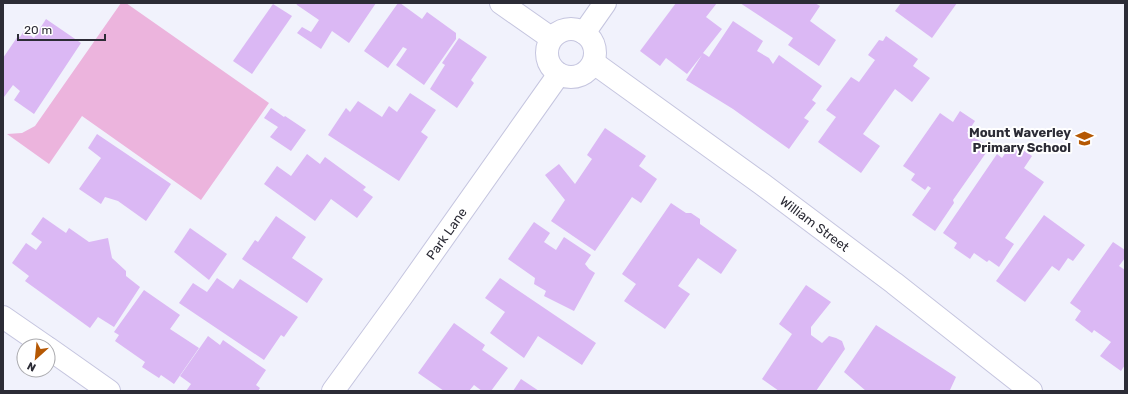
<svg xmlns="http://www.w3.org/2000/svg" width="1128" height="394" viewBox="0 0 1128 394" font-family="Rubik,sans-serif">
<rect width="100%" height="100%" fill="#f1f2fc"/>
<!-- green -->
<path fill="#ecb4dd" d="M121 3H126L269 103 201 200 82 116 49 164 7 134 22 133 35 126Z"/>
<!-- building -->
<g fill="#dbb8f4">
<path d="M296 3H376L349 43 332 31 321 49 297 33 302 27 311 32 319 20 297 5Z"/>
<path d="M398 3H400L422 19 427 12 456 33V39L424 85 396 65 407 49 403 47 388 68 364 51Z"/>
<path d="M676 3H717L706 17 722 29 703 53 709 57 733 21 763 41 757 51 769 58 773 64 779 55 822 86 812 100 816 103 804 118 809 121 789 149 733 109 686 80 702 55 687 74 666 58 660 66 640 51Z"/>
<path d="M740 3H815L820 6 810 21 836 40 819 66 788 45 793 38Z"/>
<path d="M901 3H957L932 38 895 11Z"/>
<path d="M273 4 292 16 252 74 233 61Z"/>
<path d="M46 19 81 43 34 114 14 100 20 91 13 85 4 97 3 96V58L18 36 20 37 24 31 34 38Z"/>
<path d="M886 36 918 59 913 66 930 78 912 102 895 89 863 134 880 146 861 173 818 142 836 117 826 110 851 77 859 82 875 60 868 55 879 40 883 41Z"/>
<path d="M459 38 487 57 471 80 474 83 457 108 430 89 445 65 442 63Z"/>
<path d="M410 93 436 110 421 132 428 137 399 181 328 135 346 108 350 112 358 101 382 117 389 106 397 112Z"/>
<path d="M271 108 284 117 285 116 306 130 291 151 270 137 278 127 264 118Z"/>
<path d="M960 111 975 121 967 133 983 143 988 150 953 200 954 203 935 231 912 215 931 188 928 186 925 190 911 180 915 174 903 166 940 113 953 122Z"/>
<path d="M605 128 646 156 639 166 657 179 641 203 632 197 595 251 551 221 565 200 545 175 559 164 575 184 592 159 587 155Z"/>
<path d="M97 134 171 184 146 221 118 201 105 197 101 204 79 189 101 158 88 148Z"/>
<path d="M1012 143 1032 156 1024 168 1044 182 1005 238 1014 244 999 267 989 260 987 262 974 253 970 259 954 248 957 243 943 233 997 154 1002 158Z"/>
<path d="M307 154 320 164 325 157 366 187 363 190 373 197 357 218 331 199 315 221 264 184 277 166 291 176Z"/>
<path d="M671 203 686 213H691L700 219V224L737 250 721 274 698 258 678 286 690 294 665 329 624 301 636 284 622 274Z"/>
<path d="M1044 215 1085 245 1073 261 1068 258 1059 271 1052 266 1025 302 996 281Z"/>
<path d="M276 216 306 237 292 258 323 279 307 303 242 259 255 240 258 242Z"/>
<path d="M43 217 66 233 69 228 89 242 108 238 112 258 126 271V276L140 287 114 327 98 317 90 328 25 281 29 276 12 263 26 243 36 250 42 242 31 234Z"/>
<path d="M534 222 550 233 544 242 556 250 564 237 591 255 585 264 589 269 595 273 574 311 544 296 546 291 534 284 535 278 508 259Z"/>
<path d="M190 228 227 254 209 280 174 252Z"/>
<path d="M1113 242 1125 250V258L1119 266 1125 270V365L1121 371 1100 356 1111 342 1094 330 1092 333 1075 320 1081 311 1070 303Z"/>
<path d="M217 278 233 289 240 279 298 317 284 337 281 335 264 360 179 303 193 283 207 292Z"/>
<path d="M500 278 596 343 582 365 538 336 524 358 490 333 505 312 485 298Z"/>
<path d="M806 285 831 302 811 327V335L822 343 829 336 836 338 842 341 845 349 816 391H779L762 379 792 334 779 324Z"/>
<path d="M144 290 180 315 170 329 199 348 174 384 161 375 159 378 142 367 145 362 115 341 119 335 114 332Z"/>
<path d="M454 323 485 345 482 350 508 368 491 391H482L474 385 469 391H444L418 373Z"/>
<path d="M876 325 956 377 950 390 953 391H866L844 372Z"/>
<path d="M208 336 220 345 223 340 266 370 256 385 260 388 258 391H186L191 384 180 376Z"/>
<path d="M521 379 539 391H513Z"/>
</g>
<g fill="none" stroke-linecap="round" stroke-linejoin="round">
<defs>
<g id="minor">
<path d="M501 3 551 38"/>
<circle cx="571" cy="53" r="24"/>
<path d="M584 33 605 3"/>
<path id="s1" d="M594 63 762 184 894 283 1031 391"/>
<path d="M3 317 45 346"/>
<path d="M48 348 109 391"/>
<path id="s2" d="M333 391 402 296 559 74"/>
</g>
</defs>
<!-- minor casing -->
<use href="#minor" stroke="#c5c5df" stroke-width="24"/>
<!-- minor -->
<use href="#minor" stroke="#fff" stroke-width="22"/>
</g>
<!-- icons -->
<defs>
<symbol id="school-bare" viewBox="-9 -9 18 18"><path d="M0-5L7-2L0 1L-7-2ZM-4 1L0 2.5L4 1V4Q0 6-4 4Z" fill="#b55803" stroke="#fff" stroke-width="2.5" paint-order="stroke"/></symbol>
</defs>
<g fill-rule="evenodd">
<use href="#school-bare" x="1072" y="126" width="25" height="25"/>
</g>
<g text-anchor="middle" stroke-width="4" stroke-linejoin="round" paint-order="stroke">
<!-- poi labels -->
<g font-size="13" font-weight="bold" fill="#2c2c36" stroke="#fff" text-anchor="end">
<text x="1071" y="137">Mount Waverley<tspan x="1071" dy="15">Primary School</tspan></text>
</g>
<!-- street labels -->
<g font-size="13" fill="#2c2c36" stroke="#fff">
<text dy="5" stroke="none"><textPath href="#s1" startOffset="273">William Street</textPath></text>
<text dy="5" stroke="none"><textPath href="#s2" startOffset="194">Park Lane</textPath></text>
</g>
</g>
<!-- border -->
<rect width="1128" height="394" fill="none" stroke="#2c2c36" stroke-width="8"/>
<!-- north arrow -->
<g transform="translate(36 358) rotate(207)"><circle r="19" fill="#ffffff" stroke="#ababaf"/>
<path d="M0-3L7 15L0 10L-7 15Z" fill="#b55803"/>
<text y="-6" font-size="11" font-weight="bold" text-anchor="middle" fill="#2c2c36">N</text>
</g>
<!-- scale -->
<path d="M18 34v6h87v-6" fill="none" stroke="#2c2c36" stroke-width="2"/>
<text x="24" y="34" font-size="12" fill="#2c2c36" stroke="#ffffff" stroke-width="3" paint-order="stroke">20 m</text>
</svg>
